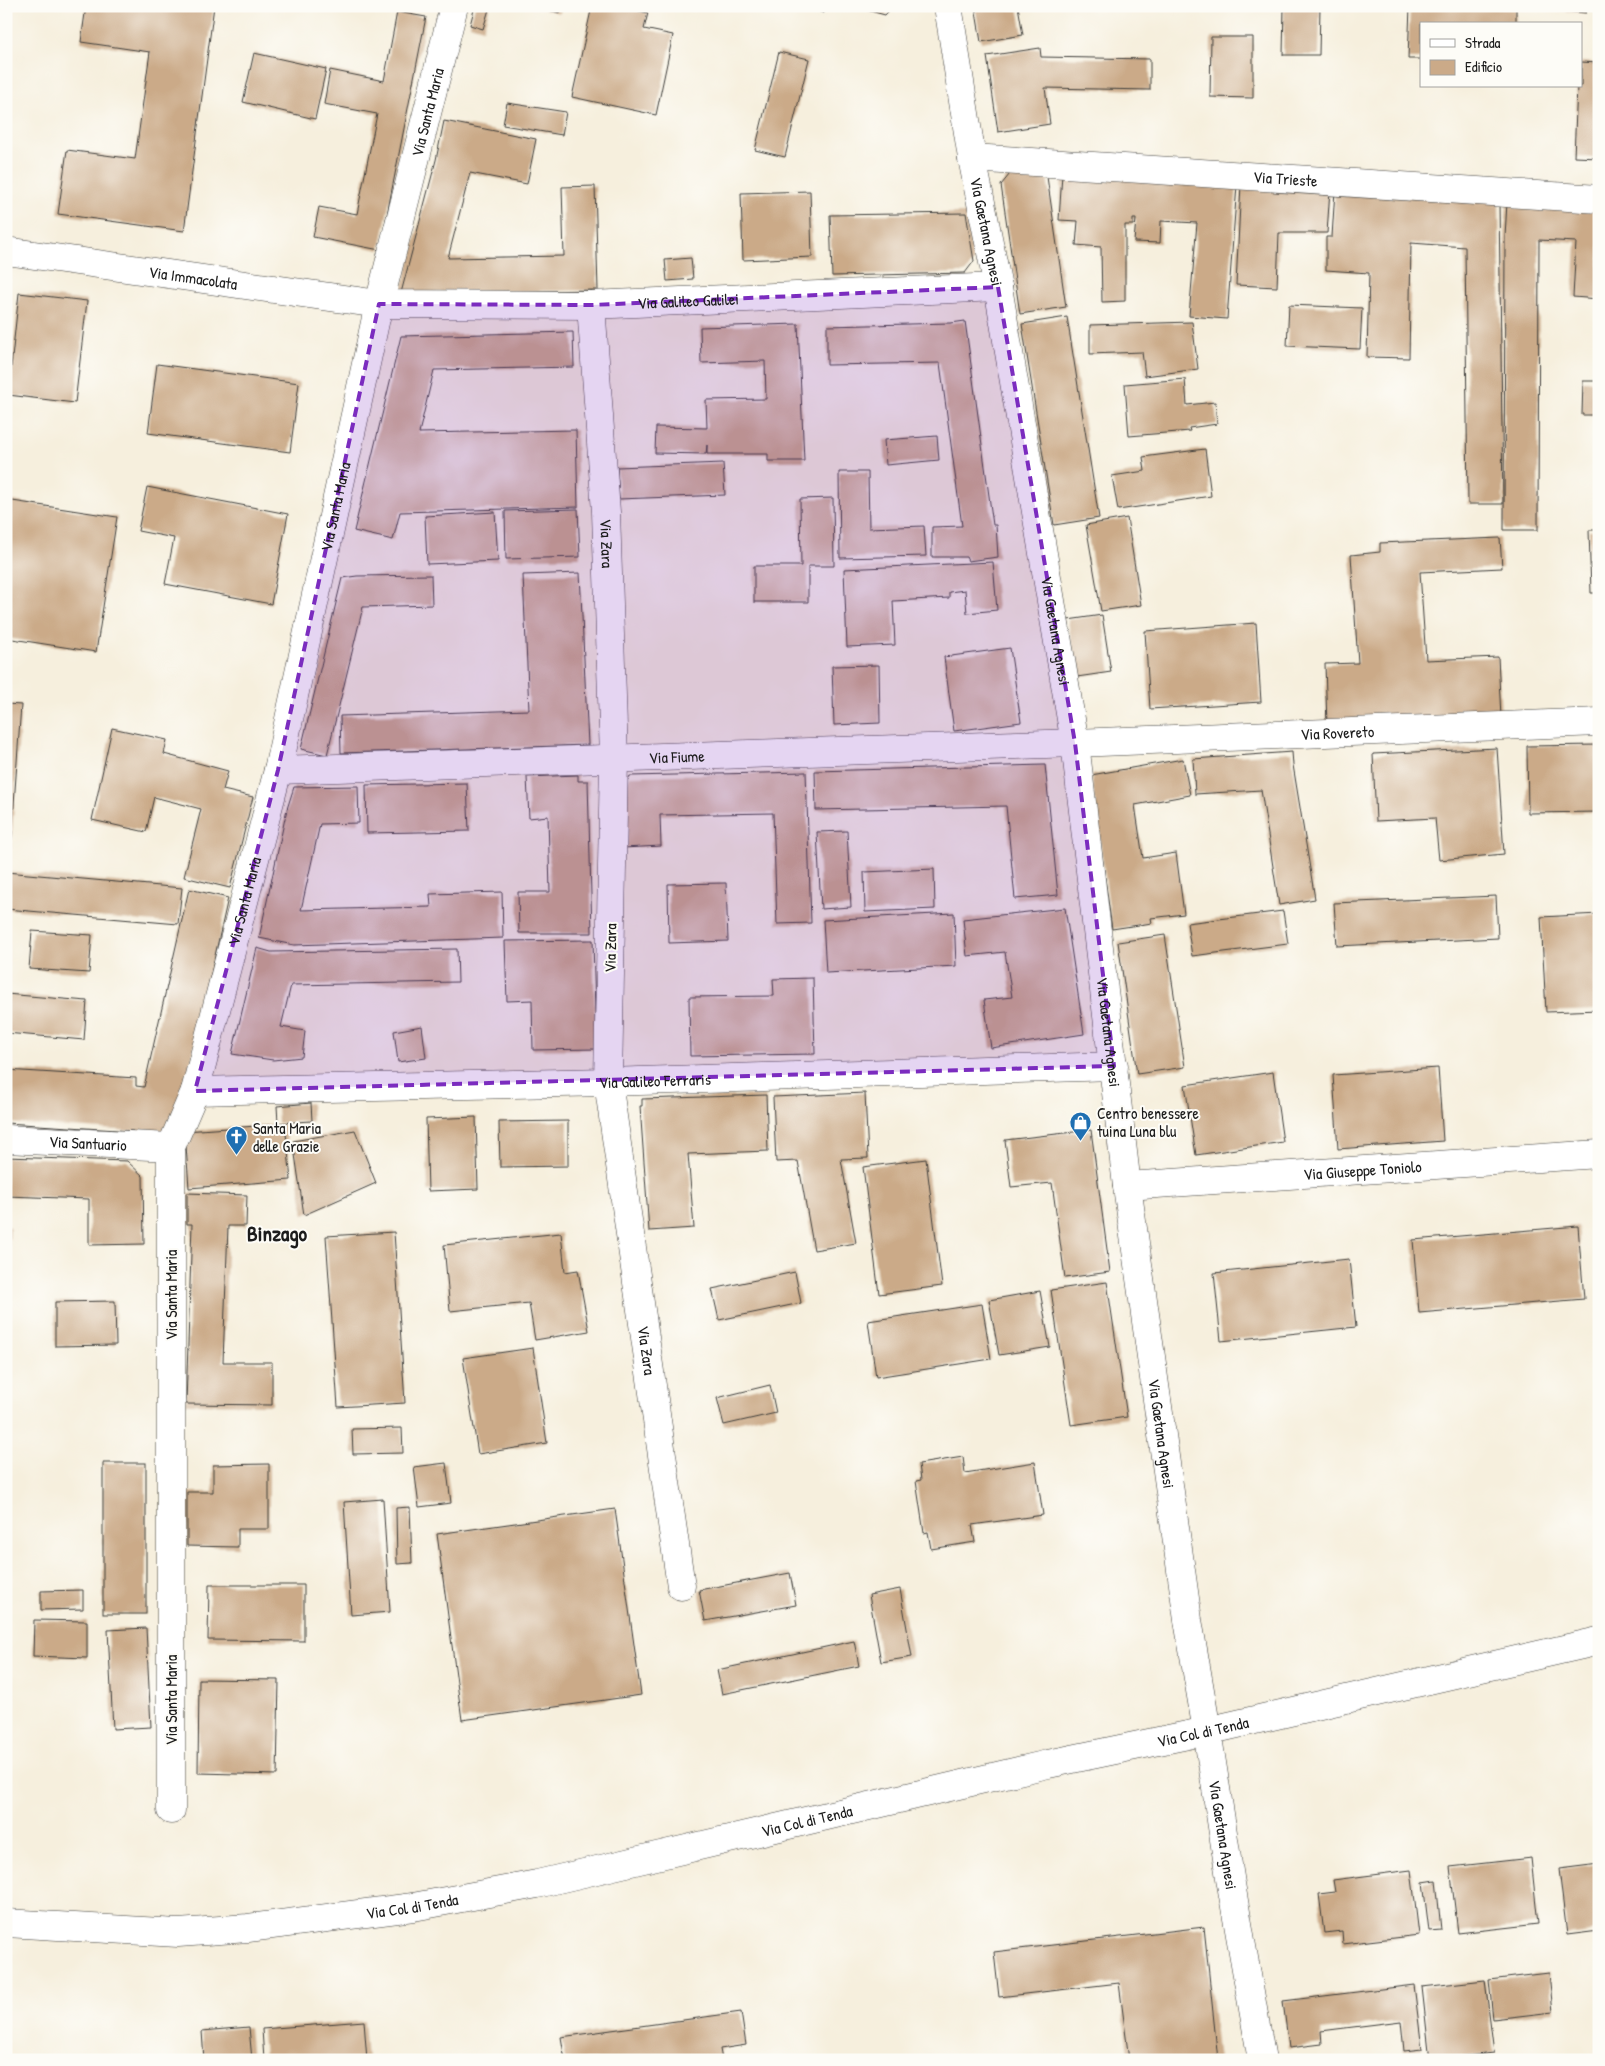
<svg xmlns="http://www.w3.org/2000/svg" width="1605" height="2066" viewBox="0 0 1605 2066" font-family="'Patrick Hand',sans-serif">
<rect width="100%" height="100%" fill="#fdfcf7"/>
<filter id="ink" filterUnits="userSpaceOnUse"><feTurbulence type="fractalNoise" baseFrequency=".02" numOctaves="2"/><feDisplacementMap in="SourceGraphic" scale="10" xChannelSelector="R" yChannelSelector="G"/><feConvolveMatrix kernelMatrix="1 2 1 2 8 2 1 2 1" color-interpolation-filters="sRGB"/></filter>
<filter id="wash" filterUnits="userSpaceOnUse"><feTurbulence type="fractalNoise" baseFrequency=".0096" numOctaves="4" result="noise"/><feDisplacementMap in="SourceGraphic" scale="20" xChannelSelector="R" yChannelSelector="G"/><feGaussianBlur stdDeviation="1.12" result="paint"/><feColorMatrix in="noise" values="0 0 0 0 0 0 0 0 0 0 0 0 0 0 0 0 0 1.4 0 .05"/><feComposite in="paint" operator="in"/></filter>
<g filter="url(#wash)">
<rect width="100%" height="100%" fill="#f6efdd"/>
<g id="blocks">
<!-- building -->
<g fill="#cbaa88">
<path d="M86 6H214L184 231 58 214 67 150 135 159 150 52 81 42Z"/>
<path d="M475 6H490L483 29 470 25Z"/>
<path d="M533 6H561L560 13Z"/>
<path d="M592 6H618L648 13 644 29 673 35 656 115 572 97Z"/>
<path d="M800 6H825L824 13Z"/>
<path d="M852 6H893L885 15Z"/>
<path d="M975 6H1018L1023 35 981 42Z"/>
<path d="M1284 6H1320L1319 55H1283Z"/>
<path d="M1410 6H1516V24H1421V59H1408Z"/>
<path d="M1556 6H1586V13L1555 10Z"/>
<path d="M397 12 426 17 380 250 313 237 319 207 357 214 377 114 324 104 330 70 384 81Z"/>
<path d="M1211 37H1253V98L1210 97Z"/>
<path d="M1040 48 1041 57 1150 59V90L1045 88 1050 124 998 132 987 56Z"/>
<path d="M779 52 809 59 785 157 755 150Z"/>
<path d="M254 53 326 69 315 119 243 102Z"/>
<path d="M1581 62 1599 63V158L1574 157 1577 86H1581Z"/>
<path d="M507 103 566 112 562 135 503 125Z"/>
<path d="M6 118 11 119 7 144H6Z"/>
<path d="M444 121 536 139 527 184 470 173 448 258 564 256 562 187 595 186 598 290 401 293 436 160Z"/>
<path d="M1014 169 1046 170 1066 307 1020 314 1001 185Z"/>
<path d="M1062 174 1237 185 1227 319 1189 316 1197 223 1161 221 1160 243 1134 242 1136 219H1133V225H1125V301L1102 302 1101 247 1076 245 1078 221 1059 220Z"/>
<path d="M1241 184 1330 189 1327 233H1279L1277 287 1236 285Z"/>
<path d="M1335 190 1499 202 1503 504H1468L1465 247 1411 243 1409 358 1367 357 1369 273 1326 270V237H1332Z"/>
<path d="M810 191 812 257 743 260 741 193Z"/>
<path d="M1507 202 1599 208V299L1573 297 1576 242 1539 240 1538 530H1504L1505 237Z"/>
<path d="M966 213 974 261 965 273 832 276 830 215Z"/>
<path d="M691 258 693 279 667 281 665 260Z"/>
<path d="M19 293 87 301 75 403 8 395Z"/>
<path d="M1289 305 1362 308 1360 349 1287 346Z"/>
<path d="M1067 317 1099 518 1054 525 1022 324Z"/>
<path d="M965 321 993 525H996L998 557 968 561 966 557H932V527L962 526 940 363 827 365V326L951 323Z"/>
<path d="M1192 322 1198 369 1145 376 1142 352 1090 354V325Z"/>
<path d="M798 324 804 461H768V454H707V445L706 454 655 453 656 427 707 428 706 400 766 399 765 361 701 363 700 327Z"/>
<path d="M573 332 574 367 434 370 419 433 576 430 578 507 400 512 393 540 354 531 401 336Z"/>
<path d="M157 364 299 383 290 452 148 433Z"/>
<path d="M1185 379 1187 405 1215 402 1217 424 1189 428 1190 431 1129 436 1125 384Z"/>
<path d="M1583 381H1599V415H1582Z"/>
<path d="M937 436 939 460 886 465 884 440Z"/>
<path d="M1205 449 1211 496 1118 510 1112 476 1145 471 1143 457Z"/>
<path d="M723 463 725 495 619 499 617 467Z"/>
<path d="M839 472H868L869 528 924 526 926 556 840 558Z"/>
<path d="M147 487 288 514 271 604 165 584 174 538 138 531Z"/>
<path d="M833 498 834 566H808V602H754V566H801L800 499Z"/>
<path d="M6 500 117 517 96 652 6 638Z"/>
<path d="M578 509 580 557 506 559 505 511Z"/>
<path d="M495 512 498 561 427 564 425 516Z"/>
<path d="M1127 518 1141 605 1101 611 1086 525Z"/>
<path d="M1589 530H1599V593H1591Z"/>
<path d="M1500 538 1502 568 1420 572 1426 660 1498 657 1501 718 1327 725 1325 664 1358 663 1351 555 1380 552V543Z"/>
<path d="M993 562 997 610 967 613 965 590 949 592V598L893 601 895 645 847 647 844 569Z"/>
<path d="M580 573 588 745 341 753 340 716 529 710 523 575Z"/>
<path d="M431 575 432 605 363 607 327 755 301 749 342 578 357 576Z"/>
<path d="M1102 615 1111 672 1077 677 1068 620Z"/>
<path d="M1256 623 1261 702 1150 709 1145 631Z"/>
<path d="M1596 626H1599V667H1597Z"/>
<path d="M1010 648 1021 722 954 731 944 657Z"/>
<path d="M879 665 880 723 834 725 832 666Z"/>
<path d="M6 704 21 705 11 847H6Z"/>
<path d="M112 728 167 740 164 754 228 771 223 790 253 797 230 888 184 877 201 809 154 797 146 832 92 820Z"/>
<path d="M1599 745V812L1528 813 1527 746Z"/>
<path d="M1497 748 1504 854 1439 860 1435 818 1376 821 1373 754Z"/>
<path d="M1292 752 1293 765 1315 899 1279 905 1261 790 1195 794 1193 759Z"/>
<path d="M1183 759 1190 795 1135 805 1143 858 1176 853 1184 914 1151 918 1152 923 1112 929 1091 775Z"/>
<path d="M1045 765 1058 895 1015 899 1006 806 816 810 815 771Z"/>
<path d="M806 772 811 923 777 924 773 813 660 815 661 846 623 848 621 792 630 776Z"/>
<path d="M578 775V781H588L592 933H519L518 892H550L548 816 529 818 527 777Z"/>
<path d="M467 783 469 831 367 833 366 785Z"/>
<path d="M358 786 359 823 320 824 301 910 431 907 430 894 502 892 503 938 294 945 259 938 287 809 294 787Z"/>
<path d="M847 831 851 907 821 909 817 832Z"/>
<path d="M934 869 935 909 865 912 864 872Z"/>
<path d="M6 872 182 888 178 924 6 909Z"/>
<path d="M726 883 728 941 669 943 668 884Z"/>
<path d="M189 889 228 898 178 1120 169 1137 133 1135V1131L6 1123V1070L136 1078V1086L144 1087Z"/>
<path d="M1496 896 1498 938 1337 946 1334 903Z"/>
<path d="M1065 908 1084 1034 991 1048 984 1000 1012 997 1005 952 967 956 963 919Z"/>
<path d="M1283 911 1288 944 1192 956 1187 923Z"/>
<path d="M954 913 956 966 826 973 823 920Z"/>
<path d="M1599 914V1010L1546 1012 1541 917Z"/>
<path d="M32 931 92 935 89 973 29 969Z"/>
<path d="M1165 935 1185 1067 1137 1074 1118 942Z"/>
<path d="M593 940 596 1049 533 1050 532 1000 507 1001 505 941Z"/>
<path d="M257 948 271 952 457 949 458 982 291 985 281 1027 305 1031 302 1057 273 1060 232 1054Z"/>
<path d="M813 978 815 1054 690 1056 689 997 774 996 773 979Z"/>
<path d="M6 994 87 1001 84 1040 6 1033Z"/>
<path d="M422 1026 426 1058 398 1062 394 1031Z"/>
<path d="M1438 1068 1443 1141 1338 1149 1333 1075Z"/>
<path d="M1273 1072 1283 1142 1196 1155 1185 1085Z"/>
<path d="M865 1093 868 1158 841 1159 856 1243 814 1250 798 1161 776 1162 773 1097Z"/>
<path d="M766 1095 768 1151 688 1154 694 1228 649 1231 640 1106H642V1099Z"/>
<path d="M311 1103 312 1121 278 1123 277 1106Z"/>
<path d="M476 1117 478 1189 428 1191 426 1119Z"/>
<path d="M568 1121V1166L500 1167 499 1122Z"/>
<path d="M285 1124 291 1180 189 1188 185 1131Z"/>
<path d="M355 1130 376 1183 304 1215 293 1141Z"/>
<path d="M1091 1130 1110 1272 1065 1278 1052 1183 1011 1187 1005 1140Z"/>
<path d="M6 1157 127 1161 143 1176 144 1244 89 1245V1199L6 1196Z"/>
<path d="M926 1159 942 1286 879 1294 863 1167Z"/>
<path d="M187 1193 247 1195 246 1226H228L223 1362H272V1405L186 1404 192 1224H187Z"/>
<path d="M6 1226 10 1227 8 1256H6Z"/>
<path d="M1578 1226 1584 1299 1419 1313 1413 1240Z"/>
<path d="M394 1232 405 1403 338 1407 326 1236Z"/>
<path d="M561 1233 565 1272 578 1270 589 1331 535 1340 529 1303 450 1311 444 1245Z"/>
<path d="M1349 1259 1356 1327 1221 1341 1214 1273Z"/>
<path d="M795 1272 801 1303 719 1320 712 1289Z"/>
<path d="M1107 1282 1127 1417 1071 1425 1051 1290Z"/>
<path d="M1040 1291 1050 1347 999 1355 989 1300Z"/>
<path d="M115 1301 116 1345 55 1346V1302Z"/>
<path d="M982 1304 991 1359 876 1377 868 1321Z"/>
<path d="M533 1348 547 1443 478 1454 463 1358Z"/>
<path d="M770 1385 776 1413 724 1425 717 1398Z"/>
<path d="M402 1428 403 1453 353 1454 352 1429Z"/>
<path d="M963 1457 965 1473 1035 1462 1043 1515 972 1525 975 1542 931 1549 928 1532 924 1533 916 1481 921 1480 919 1464Z"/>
<rect x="103" y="1463" width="43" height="151"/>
<path d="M446 1463 451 1503 419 1507 414 1467Z"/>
<path d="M269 1464V1529H238V1547L187 1546V1492H213V1465Z"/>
<path d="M383 1499 390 1612 351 1615 344 1502Z"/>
<path d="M410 1507 412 1563 397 1564 396 1508Z"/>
<path d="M615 1509 641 1695 462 1720 437 1534Z"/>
<path d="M790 1573 796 1605 705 1621 699 1590Z"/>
<path d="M209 1585H304V1641L208 1640Z"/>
<path d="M900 1589 912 1657 881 1662 869 1595Z"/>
<path d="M83 1590V1609L41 1610V1591Z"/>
<path d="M34 1620 87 1621V1658L33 1656Z"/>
<path d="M146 1628 151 1727 113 1729 108 1630Z"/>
<path d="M854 1641 859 1666 722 1694 717 1670Z"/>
<path d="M199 1679 279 1680 277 1775 198 1773Z"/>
<path d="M1531 1858 1538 1924 1458 1933 1450 1867Z"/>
<path d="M1599 1864V1931L1567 1935 1559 1869Z"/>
<path d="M1411 1870 1419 1935 1343 1944 1342 1931 1324 1933 1319 1894 1335 1892 1333 1880Z"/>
<path d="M1436 1880 1441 1930 1429 1931 1423 1882Z"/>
<path d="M1204 1927 1218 2060H1129L1119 1983 999 1997 994 1952Z"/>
<path d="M1549 1973 1553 2012 1493 2019 1489 1980Z"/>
<path d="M1485 1980 1494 2053 1430 2060 1422 1987Z"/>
<path d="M1414 1985 1422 2049 1404 2051 1401 2021 1321 2031 1322 2044 1289 2048 1283 2001Z"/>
<path d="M741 2012 746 2045 720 2049 722 2060H565L561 2037Z"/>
<path d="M364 2021 367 2060H264L262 2029Z"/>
<path d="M249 2027 252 2060H204L202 2031Z"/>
</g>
</g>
</g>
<g filter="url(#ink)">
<use href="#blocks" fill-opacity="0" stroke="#3d3c39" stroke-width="1"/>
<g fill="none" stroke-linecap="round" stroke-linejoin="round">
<defs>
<g id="street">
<path id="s1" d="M948 6 972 158 998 287 1075 743 1127 1186 1188 1620 1207 1731"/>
<path id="s2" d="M972 158 1599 199"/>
<path id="s3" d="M6 251 379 304 591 305 998 287"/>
<path id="s4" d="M591 305 606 512 614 758 608 1082 681 1586"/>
<path id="s5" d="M278 770 1075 743 1599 722"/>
<path id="s6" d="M195 1091 608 1082 1114 1066"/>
<path id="s7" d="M6 1139 171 1147"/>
<path id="s8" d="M1127 1186 1599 1154"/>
<path id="s9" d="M171 1810V1147L195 1091 278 770 379 304 454 6"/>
</g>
<g id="secondary">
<path id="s10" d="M1207 1731 1231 1884 1262 2060"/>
<path id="s11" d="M6 1923 178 1933 248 1928 413 1907 537 1884 1048 1764 1207 1731 1599 1641"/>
</g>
</defs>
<!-- street casing -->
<use href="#street" stroke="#3d3c39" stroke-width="29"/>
<!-- secondary casing -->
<use href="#secondary" stroke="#3d3c39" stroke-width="29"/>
<!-- street -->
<use href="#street" stroke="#fff" stroke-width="28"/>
<!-- secondary -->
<use href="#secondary" stroke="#fff" stroke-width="28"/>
</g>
</g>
<!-- marked area -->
<path fill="#7b2cbf" fill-opacity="0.2" stroke="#7b2cbf" stroke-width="4" stroke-dasharray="10 6" stroke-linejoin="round" d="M998 287 1075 743 1114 1066 195 1091 278 770 379 304 591 305Z"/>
<!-- icons -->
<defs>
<symbol id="shop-pin" viewBox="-11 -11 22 30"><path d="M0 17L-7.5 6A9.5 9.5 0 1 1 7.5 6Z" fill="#1f6fb2" stroke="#fdfcf7"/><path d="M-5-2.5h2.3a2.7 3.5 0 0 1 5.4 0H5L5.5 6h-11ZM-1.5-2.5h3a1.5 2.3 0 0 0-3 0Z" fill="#fff"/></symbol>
<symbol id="church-pin" viewBox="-11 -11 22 30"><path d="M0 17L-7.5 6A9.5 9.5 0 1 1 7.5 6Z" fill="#1f6fb2" stroke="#fdfcf7"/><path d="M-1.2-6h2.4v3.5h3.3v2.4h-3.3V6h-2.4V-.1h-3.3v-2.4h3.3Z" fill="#fff"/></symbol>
</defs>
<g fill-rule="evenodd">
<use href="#shop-pin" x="1068" y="1110" width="25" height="34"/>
<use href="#church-pin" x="224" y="1124" width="25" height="34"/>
</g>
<g text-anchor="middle" stroke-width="4" stroke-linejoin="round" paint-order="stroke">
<!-- street labels -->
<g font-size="16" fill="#1c1c1c" stroke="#fdfcf7">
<text dy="6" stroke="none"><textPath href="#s9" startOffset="1730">Via Santa Maria</textPath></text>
<text dy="6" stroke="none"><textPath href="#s2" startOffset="314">Via Trieste</textPath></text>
<text dy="6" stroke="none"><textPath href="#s1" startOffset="229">Via Gaetana Agnesi</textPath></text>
<text dy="6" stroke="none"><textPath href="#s3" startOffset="189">Via Immacolata</textPath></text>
<text dy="6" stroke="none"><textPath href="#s3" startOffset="686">Via Galileo Galilei</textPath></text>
<text dy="6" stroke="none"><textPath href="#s9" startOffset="1325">Via Santa Maria</textPath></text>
<text dy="6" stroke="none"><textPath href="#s4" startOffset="239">Via Zara</textPath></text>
<text dy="6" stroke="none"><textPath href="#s1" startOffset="634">Via Gaetana Agnesi</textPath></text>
<text dy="6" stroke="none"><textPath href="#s5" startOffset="1060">Via Rovereto</textPath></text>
<text dy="6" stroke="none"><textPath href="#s5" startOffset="399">Via Fiume</textPath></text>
<text dy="6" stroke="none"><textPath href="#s9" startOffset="920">Via Santa Maria</textPath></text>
<text transform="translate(610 948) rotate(-89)" y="6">Via Zara</text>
<text dy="6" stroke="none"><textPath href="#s1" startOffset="1039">Via Gaetana Agnesi</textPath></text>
<text dy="6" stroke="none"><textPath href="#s6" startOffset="460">Via Galileo Ferraris</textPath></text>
<text dy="6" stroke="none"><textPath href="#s7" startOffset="82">Via Santuario</textPath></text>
<text dy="6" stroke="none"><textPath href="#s8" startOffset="236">Via Giuseppe Toniolo</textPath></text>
<text transform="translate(171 1295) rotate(-90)" y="6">Via Santa Maria</text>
<text dy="6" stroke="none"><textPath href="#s4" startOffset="1049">Via Zara</textPath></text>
<text dy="6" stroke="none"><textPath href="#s1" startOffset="1444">Via Gaetana Agnesi</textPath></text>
<text transform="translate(171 1700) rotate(-90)" y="6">Via Santa Maria</text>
<text dy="6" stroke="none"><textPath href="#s11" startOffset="1218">Via Col di Tenda</textPath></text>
<text dy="6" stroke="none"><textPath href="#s11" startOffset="812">Via Col di Tenda</textPath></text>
<text dy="6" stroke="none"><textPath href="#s10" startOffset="105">Via Gaetana Agnesi</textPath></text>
<text dy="6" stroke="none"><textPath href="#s11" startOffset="408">Via Col di Tenda</textPath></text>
</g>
<!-- poi labels -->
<g font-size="16" fill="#1c1c1c" stroke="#fdfcf7" text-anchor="start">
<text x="1097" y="1119">Centro benessere<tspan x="1097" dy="18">tuina Luna blu</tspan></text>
<text x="253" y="1134">Santa Maria<tspan x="253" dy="18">delle Grazie</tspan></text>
</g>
<!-- district labels -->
<g font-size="21" font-weight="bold" fill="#1c1c1c" stroke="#fdfcf7">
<text x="277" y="1241">Binzago</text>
</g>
</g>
<!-- margin -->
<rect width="1605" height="2066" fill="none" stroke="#fdfcf7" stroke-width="25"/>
<!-- legend -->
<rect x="1420" y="22" width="162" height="65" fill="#fdfcf7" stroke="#a3a29f"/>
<rect x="1430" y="39" width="25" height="8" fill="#ffffff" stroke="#a3a29f"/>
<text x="1465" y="48" font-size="15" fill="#1c1c1c">Strada</text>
<rect x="1430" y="60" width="25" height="15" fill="#cbaa88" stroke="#a3a29f"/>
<text x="1465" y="72" font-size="15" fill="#1c1c1c">Edificio</text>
</svg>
